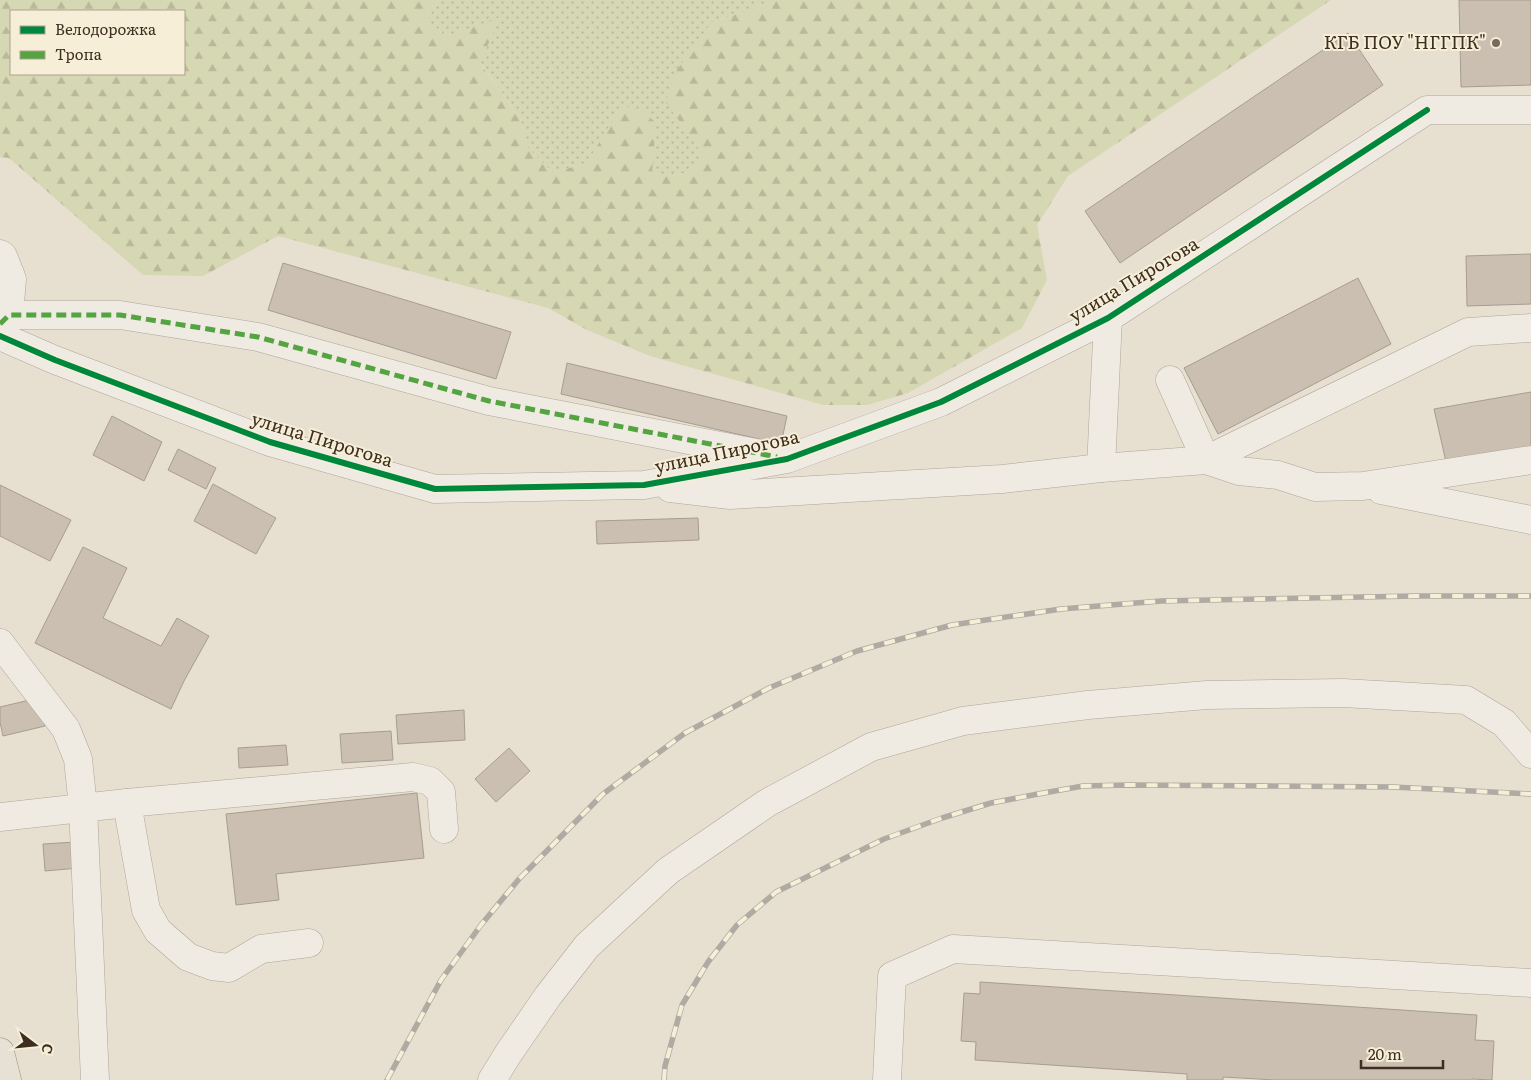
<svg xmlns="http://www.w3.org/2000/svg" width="1531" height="1080" viewBox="0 0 1531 1080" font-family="Literata,serif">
<defs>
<pattern id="grass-dots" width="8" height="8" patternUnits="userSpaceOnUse" patternTransform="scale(1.25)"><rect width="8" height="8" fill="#d6d7b3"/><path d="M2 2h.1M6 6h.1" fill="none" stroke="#b9b99a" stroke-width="1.8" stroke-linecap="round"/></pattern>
<pattern id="forest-firs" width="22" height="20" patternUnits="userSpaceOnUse" patternTransform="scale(1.25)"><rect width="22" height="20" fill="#d6d7b3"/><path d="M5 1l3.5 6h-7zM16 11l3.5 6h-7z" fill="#b9b99a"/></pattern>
</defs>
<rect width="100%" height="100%" fill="#e7e0d1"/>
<!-- grass -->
<path fill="url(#grass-dots)" d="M438 0H776L711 23 666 102 702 153 693 171 672 176 652 172 641 109 622 107 586 164 552 172 528 148 520 118 480 62 499 18 447 37 427 20Z"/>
<!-- forest -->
<path fill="url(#forest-firs)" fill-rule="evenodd" d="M0 0H438L427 20 447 37 500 17 480 63 520 118 528 148 552 172 586 164 621 107 641 109 656 123 652 172 672 176 693 171 702 153 666 102 674 74 711 23 776 0H1331L1068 176 1037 225 1047 280 1022 328 908 393 867 405H823L650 356 587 330 548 308 278 236 203 276 143 275 9 158 0 157ZM11 11H184V74H11Z"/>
<!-- building -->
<g fill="#cbbfb2" stroke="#a89c90">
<path d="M1459 0H1531V85L1461 87Z"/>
<path d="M1348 33 1383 85 1120 263 1085 211Z"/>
<path d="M1531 254V304L1467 306 1466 256Z"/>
<path d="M283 263 511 332 496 379 268 310Z"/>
<path d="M1358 278 1391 344 1218 434 1184 368Z"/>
<path d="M567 363 787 416 781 444 561 394Z"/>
<path d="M1531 392V448L1446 462 1434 409Z"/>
<path d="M112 416 162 442 144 481 93 455Z"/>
<path d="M178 449 216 468 206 489 168 470Z"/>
<path d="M213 484 276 518 256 554 194 521Z"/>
<path d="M0 485 71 520 50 561 0 536Z"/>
<path d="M698 518 699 540 597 544 596 521Z"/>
<path d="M83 547 127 568 103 618 161 646 177 618 209 636 184 681 171 709 35 643Z"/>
<path d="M38 698 45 726 3 736 0 722V707Z"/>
<path d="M464 710 465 740 398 744 396 715Z"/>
<path d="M391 731 393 760 342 763 340 734Z"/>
<path d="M286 745 288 765 239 768 238 748Z"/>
<path d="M509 748 530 771 496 802 475 779Z"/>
<path d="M417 793 424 858 276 874 279 900 236 905 226 814Z"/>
<path d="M76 842 79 868 45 871 43 844Z"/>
<path d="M980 982 1477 1015 1475 1040 1494 1041 1492 1080 1472 1079V1080H1275L1223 1077V1080H1187V1074L975 1060 976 1042 961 1041 964 993 980 994Z"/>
</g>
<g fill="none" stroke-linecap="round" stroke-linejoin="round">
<defs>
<g id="minor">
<path d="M0 254 3 256 12 279 9 315 0 311"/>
<path d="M0 324 9 315H120L258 337 489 401 771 456"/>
<path d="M0 336 55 360 270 442 435 489 644 485 787 459 941 402 1108 318 1427 110H1531"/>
<path d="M1170 380 1206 460 1239 471 1278 475 1315 487 1363 486 1531 460"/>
<path d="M1101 468 1108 318"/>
<path d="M670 488 730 495 1002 479 1101 468 1206 460 1468 332 1531 328"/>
<path d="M1381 490 1531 520"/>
<path d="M0 643 66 729 78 759 83 807 95 1080"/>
<path d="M127 803 146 910 158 931 188 957 212 966 229 968 261 949 309 943"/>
<path d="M0 817 127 803 413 777 430 781 441 792 444 829"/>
<path d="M492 1080 508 1054 548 996 587 946 668 871 767 803 871 747 963 721 1088 705 1207 695 1343 693 1466 700 1504 723 1531 754"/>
<path d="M887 1080 892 976 953 949 1531 983"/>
</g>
<path id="major" d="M0 1052 7 1080"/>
</defs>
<!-- minor casing -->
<use href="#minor" stroke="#ada599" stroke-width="29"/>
<!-- major casing -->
<use href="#major" stroke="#928b80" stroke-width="29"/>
<!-- minor -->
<use href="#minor" stroke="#efebe3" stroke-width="28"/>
<!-- major -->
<use href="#major" stroke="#e6e1d4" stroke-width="28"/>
<defs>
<g id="rail">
<path d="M387 1080 441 980 481 925 519 879 603 794 685 733 769 688 857 651 952 625 1061 609 1161 601 1415 596H1531"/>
<path d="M664 1080 665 1066 682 1005 708 962 737 925 776 892 884 839 942 818 991 803 1038 794 1083 786 1129 785 1393 787 1531 794"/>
</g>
</defs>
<!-- rail casing -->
<use href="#rail" stroke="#afaaa2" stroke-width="5.5"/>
<!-- rail -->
<use href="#rail" stroke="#f7eed8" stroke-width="4" stroke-dasharray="11" stroke-linecap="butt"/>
<!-- quiet -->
<path stroke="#54a441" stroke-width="5" stroke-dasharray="10 5" stroke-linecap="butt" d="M0 324 9 315H120L258 337 489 401 777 457"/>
<defs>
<path id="cycleway" d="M0 336 55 360 270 442 435 489 644 485 787 459 941 402 1108 318 1427 110"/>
</defs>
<!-- cycleway casing -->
<use href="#cycleway" stroke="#f7eed8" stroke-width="9"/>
<!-- cycleway -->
<use href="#cycleway" stroke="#00873e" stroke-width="6"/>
</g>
<!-- markers -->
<circle fill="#786c5e" stroke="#f7eed8" stroke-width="2" cx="1496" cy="43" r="5"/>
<g text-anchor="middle" stroke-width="4" stroke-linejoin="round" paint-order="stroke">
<!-- poi labels -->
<g font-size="18" fill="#3d2e20" stroke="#f7eed8" text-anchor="end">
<text x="1486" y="49">КГБ ПОУ "НГГПК"</text>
</g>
<!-- street labels -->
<g font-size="18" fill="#3d2e20" stroke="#f7eed8">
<text transform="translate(1134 280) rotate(-31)" y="6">улица Пирогова</text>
<text transform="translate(322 440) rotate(17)" y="6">улица Пирогова</text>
<text transform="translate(727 452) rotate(-12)" y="6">улица Пирогова</text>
</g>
</g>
<!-- legend -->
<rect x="10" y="10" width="175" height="65" fill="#f7eed8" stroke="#ada18e"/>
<rect x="20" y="26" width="25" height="8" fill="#00873e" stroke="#ada18e"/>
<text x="55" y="35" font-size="15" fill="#3d2e20">Велодорожка</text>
<rect x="20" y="51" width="25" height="8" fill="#54a441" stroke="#ada18e"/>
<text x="55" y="60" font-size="15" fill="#3d2e20">Тропа</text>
<!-- north arrow -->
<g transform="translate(35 1045) rotate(106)" stroke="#f7eed8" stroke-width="4" paint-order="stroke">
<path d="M0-4L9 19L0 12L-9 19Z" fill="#3d2e20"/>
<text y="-8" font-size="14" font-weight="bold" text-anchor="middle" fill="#3d2e20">С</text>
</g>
<!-- scale -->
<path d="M1361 1060v8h82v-8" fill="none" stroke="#3d2e20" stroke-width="2.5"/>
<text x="1368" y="1060" font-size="15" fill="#3d2e20" stroke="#f7eed8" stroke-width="4" paint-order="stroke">20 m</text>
</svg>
